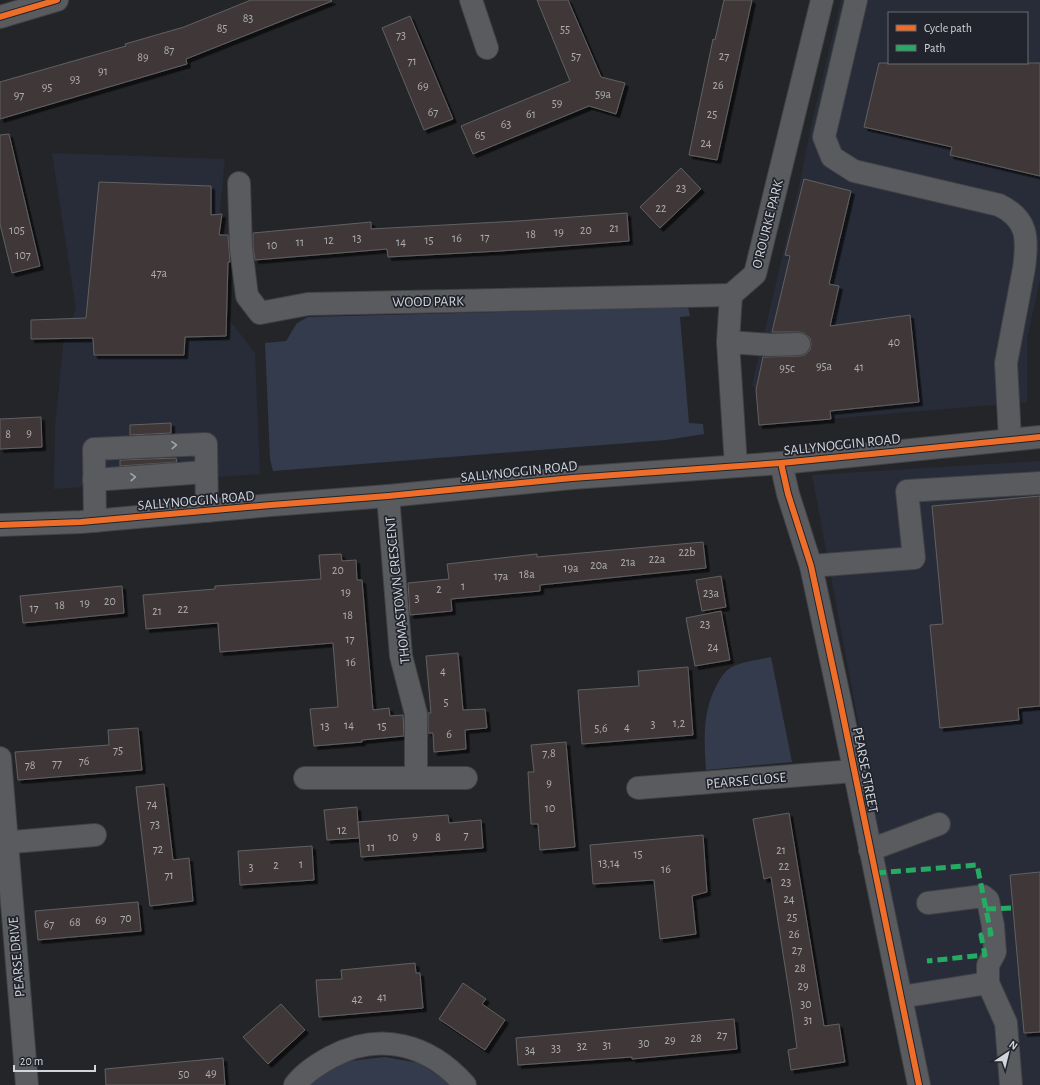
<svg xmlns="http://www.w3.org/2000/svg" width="1040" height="1085" viewBox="0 0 1040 1085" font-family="'Alegreya Sans',sans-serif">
<defs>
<filter id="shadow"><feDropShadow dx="3.5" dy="3.5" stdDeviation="0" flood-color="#0009"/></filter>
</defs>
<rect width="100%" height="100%" fill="#242529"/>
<!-- built -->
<g fill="#272c38" fill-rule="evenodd">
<path d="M841 0H1040V280L1027 338V402L759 425 756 390 752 385 801 177 812 121ZM889 13H1027V63H889Z"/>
<path d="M52 153 225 159 220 209 228 318 255 353 260 474 54 489 55 427 64 336 76 309Z"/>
<path d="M1040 461V1085H926L812 475Z"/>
</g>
<!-- green -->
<g fill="#343b4d">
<path d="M688 307 690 316 680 317 689 423 703 424 704 434 666 440 273 471 270 459 265 343 286 341 297 323 308 317Z"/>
<path d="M771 657 792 762 706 770C704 740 702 710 718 683 721 677 725 671 732 667 743 661 758 660 771 657Z"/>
<path d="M385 1057 419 1063 452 1085H310L320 1076 349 1061Z"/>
</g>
<!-- building -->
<g fill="#3f3938" stroke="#626061" filter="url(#shadow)">
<path d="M251 0H331L332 1 186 59 187 64 0 119V82L126 46 125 44 184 27Z"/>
<path d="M537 0H568L601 77 625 83 616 114 589 106 473 154 461 126 570 81Z"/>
<path d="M724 0H752L717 160 689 155 713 39 715 40Z"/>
<path d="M410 16 453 119 424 130 382 28Z"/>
<path d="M879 63H1040V176L950 155 952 147 864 127Z"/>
<path d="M9 134 40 266 12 273 0 224V135Z"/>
<path d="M681 168 701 189 660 228 640 207Z"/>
<path d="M804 179 851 191 829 284 839 286 830 326 910 315 919 402 830 411 831 419 759 425 756 390 763 357 800 356 805 355 810 350 811 344 810 338 804 333 799 332H772L790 256 785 255Z"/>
<path d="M99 182 211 186V215L222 214 219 235H228L230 262H228L226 336 185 337 184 355H94L93 338 31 339V320L86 318Z"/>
<path d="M627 213 629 241 500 251 388 257 387 249 255 260 253 247V233L371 222V229L518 221Z"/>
<path d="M41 417 42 447 0 449V419Z"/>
<path d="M171 423V433L130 435V425Z"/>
<path d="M176 458 177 462 120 466V460Z"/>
<path d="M1040 496V706L1018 708 1019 720 940 728 930 625 943 624 932 506Z"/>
<path d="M703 542 706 568 540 585V591L451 599 452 611 410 615 408 583 449 579 447 564 537 554V557Z"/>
<path d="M341 554 342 561 356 560 357 580H362L373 710 389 708 390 716 403 715 404 736 362 740V742L314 746 310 709 338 707 333 643 220 652 218 623 146 629 143 595 215 589V586L321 579 319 555Z"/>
<path d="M721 576 726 607 702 611 696 580Z"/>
<path d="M122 586 124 613 23 623 20 596Z"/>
<path d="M721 611 730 660 695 666 686 618Z"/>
<path d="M458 653 463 710 485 709 487 728 465 730 466 749 434 752 433 733H428V713H431L426 656Z"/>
<path d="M688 667 693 735 582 744 578 690 639 686 638 671Z"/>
<path d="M138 728 142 770 18 780 15 752 109 745 108 730Z"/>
<path d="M566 742 575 847 540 850 538 824H531L528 772H534L531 745Z"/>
<path d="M164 784 173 860 189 858 193 901 150 906 136 787Z"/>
<path d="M357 807 359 838 327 840 324 810Z"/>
<path d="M789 813 824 1026 839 1024 845 1062 791 1070 788 1050 797 1048 792 1011 771 877 764 879 753 819Z"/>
<path d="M448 815 449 823 481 820 483 848 361 857 358 822Z"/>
<path d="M703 835 707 892 692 896 696 934 660 939 654 880 593 884 590 845Z"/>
<path d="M312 846 314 880 240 885 238 851Z"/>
<path d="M1040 872V1032L1024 1033 1010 875Z"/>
<path d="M138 902 141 931 38 940 35 911Z"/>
<path d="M415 963 416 973H420L423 1008 319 1017 316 980 342 979 341 970Z"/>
<path d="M463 983 486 999 482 1004 505 1020 485 1050 439 1019Z"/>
<path d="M281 1004 305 1030 268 1064 243 1037Z"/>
<path d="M734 1019 737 1049 632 1059V1057L518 1065 516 1038Z"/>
<path d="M223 1058 225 1085H106L105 1069Z"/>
</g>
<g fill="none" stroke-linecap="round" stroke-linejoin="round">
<defs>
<g id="minor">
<path d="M471 0 487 48"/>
<path d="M856 0 824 137 832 157 854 171 999 205C1028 219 1028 238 1024 268L1006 363 1010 439"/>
<path d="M0 17 57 0"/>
<path d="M239 183 241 248 247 296 260 313 308 304 731 295"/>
<path d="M728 342 771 345 799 344"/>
<path d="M781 463 788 494 811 566 840 701 919 1085"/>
<path d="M736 466 728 342 731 295 755 274 822 0"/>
<path d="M94 480 205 472"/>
<path d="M388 496 401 656 416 714V778"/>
<path d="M95 521 94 449 206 444 207 511"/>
<path d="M0 525 81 522 271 505 388 496 572 478 781 463 1040 437"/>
<path d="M811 566 914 558 907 491 1040 483"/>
<path d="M0 758 27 1085"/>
<path d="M305 778H466"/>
<path d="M638 788 854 771"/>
<path d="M0 843 95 835"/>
<path d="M870 850 939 824"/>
<path d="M988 983 1006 1023 1011 1085"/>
<path d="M901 997 988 983V965L995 952 993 926 988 900 983 896 928 903"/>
<path d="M295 1085C304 1073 318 1064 331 1057 380 1031 429 1044 465 1085"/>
</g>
</defs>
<!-- minor casing -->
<use href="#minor" stroke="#414246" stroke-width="24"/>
<!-- minor -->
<use href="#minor" stroke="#5a5b5f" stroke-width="22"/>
<!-- quiet -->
<g stroke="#26ab63" stroke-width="5" stroke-dasharray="10 5" stroke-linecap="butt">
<path d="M876 873 977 865 991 934 981 935 985 955 927 961"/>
<path d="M986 909 1013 908"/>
</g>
<defs>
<g id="cycleway">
<path d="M0 17 57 0"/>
<path d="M781 463 788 494 811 566 840 701 919 1085"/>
<path d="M0 525 81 522 271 505 388 496 572 478 781 463 1040 437"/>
</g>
</defs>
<!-- cycleway casing -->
<use href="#cycleway" stroke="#21242c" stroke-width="8"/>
<!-- cycleway -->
<use href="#cycleway" stroke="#ee6e29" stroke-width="6"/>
</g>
<!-- one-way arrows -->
<defs><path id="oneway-chevron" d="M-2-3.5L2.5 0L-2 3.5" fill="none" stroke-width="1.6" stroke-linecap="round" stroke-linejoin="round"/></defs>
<g stroke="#a2a4a9">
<use href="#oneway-chevron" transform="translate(174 445) rotate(-3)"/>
<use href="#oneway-chevron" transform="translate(133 477) rotate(-4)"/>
</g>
<g text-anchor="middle" stroke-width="3.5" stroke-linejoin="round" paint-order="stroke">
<!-- number labels -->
<g font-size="12" fill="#adaeb2">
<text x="248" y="22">83</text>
<text x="222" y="32">85</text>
<text x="565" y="33">55</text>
<text x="401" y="39">73</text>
<text x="169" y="54">87</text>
<text x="576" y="60">57</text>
<text x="724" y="60">27</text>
<text x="143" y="61">89</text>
<text x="412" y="65">71</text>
<text x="103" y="75">91</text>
<text x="75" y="83">93</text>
<text x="718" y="89">26</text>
<text x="423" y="90">69</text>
<text x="47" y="91">95</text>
<text x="603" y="98">59a</text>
<text x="19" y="99">97</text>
<text x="557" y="107">59</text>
<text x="433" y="116">67</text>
<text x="531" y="118">61</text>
<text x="712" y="118">25</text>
<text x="506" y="128">63</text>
<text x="480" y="139">65</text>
<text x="706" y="147">24</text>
<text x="681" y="192">23</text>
<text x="661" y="212">22</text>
<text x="614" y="232">21</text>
<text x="17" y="234">105</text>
<text x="586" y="234">20</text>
<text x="559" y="236">19</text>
<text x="531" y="238">18</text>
<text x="485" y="241">17</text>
<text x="357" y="242">13</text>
<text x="457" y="242">16</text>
<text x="329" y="244">12</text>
<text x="429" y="244">15</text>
<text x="300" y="246">11</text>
<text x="401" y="246">14</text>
<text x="272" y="249">10</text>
<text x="23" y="259">107</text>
<text x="159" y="277">47a</text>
<text x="894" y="346">40</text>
<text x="824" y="370">95a</text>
<text x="859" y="371">41</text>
<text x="787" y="372">95c</text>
<text x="29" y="437">9</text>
<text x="8" y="438">8</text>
<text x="687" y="556">22b</text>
<text x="657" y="563">22a</text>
<text x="628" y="566">21a</text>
<text x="599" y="569">20a</text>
<text x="571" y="572">19a</text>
<text x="338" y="574">20</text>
<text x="527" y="578">18a</text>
<text x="501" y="580">17a</text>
<text x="463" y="590">1</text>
<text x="439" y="593">2</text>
<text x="346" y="596">19</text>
<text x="711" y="597">23a</text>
<text x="417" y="602">3</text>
<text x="110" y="605">20</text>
<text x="85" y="607">19</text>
<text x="60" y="609">18</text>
<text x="34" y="612">17</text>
<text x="183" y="613">22</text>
<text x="157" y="615">21</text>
<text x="348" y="619">18</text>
<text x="705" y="628">23</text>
<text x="350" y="643">17</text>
<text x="713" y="651">24</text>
<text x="351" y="666">16</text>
<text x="443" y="675">4</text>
<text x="446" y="706">5</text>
<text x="679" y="727">1,2</text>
<text x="653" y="728">3</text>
<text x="349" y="729">14</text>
<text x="325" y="730">13</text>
<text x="382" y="730">15</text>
<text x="627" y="731">4</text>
<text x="601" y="732">5,6</text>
<text x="449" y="738">6</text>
<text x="118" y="754">75</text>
<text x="549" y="757">7,8</text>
<text x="84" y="765">76</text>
<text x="57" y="767">77</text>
<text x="30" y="769">78</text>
<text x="549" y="787">9</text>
<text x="152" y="808">74</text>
<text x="550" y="812">10</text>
<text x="155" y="828">73</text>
<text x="342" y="834">12</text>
<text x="466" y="839">7</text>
<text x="415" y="840">9</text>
<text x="393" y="841">10</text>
<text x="438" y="841">8</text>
<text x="371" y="851">11</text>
<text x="158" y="853">72</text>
<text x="781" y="854">21</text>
<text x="638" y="858">15</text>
<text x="609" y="867">13,14</text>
<text x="301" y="868">1</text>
<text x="276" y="869">2</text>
<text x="784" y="870">22</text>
<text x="251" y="871">3</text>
<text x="666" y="873">16</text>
<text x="169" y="879">71</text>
<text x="786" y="886">23</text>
<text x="789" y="903">24</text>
<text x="792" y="921">25</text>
<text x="126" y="922">70</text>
<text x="101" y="924">69</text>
<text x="75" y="926">68</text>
<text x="49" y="928">67</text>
<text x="794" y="938">26</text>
<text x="797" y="954">27</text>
<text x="800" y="972">28</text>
<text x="803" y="990">29</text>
<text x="382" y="1001">41</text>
<text x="357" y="1003">42</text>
<text x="806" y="1008">30</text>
<text x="808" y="1024">31</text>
<text x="722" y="1039">27</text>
<text x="696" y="1042">28</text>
<text x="670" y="1044">29</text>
<text x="644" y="1047">30</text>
<text x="607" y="1049">31</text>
<text x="582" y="1050">32</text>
<text x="556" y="1052">33</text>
<text x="530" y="1054">34</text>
<text x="211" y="1077">49</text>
<text x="184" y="1078">50</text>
</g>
<!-- street labels -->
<g font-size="14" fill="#d2d5da" stroke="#21242c">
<text transform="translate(767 224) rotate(-76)" y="5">O'ROURKE PARK</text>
<text transform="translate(428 301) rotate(-1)" y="5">WOOD PARK</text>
<text transform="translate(842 444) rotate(-6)" y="5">SALLYNOGGIN ROAD</text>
<text transform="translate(519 471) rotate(-6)" y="5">SALLYNOGGIN ROAD</text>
<text transform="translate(196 500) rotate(-5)" y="5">SALLYNOGGIN ROAD</text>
<text transform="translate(397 590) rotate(-96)" y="5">THOMASTOWN CRESCENT</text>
<text transform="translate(866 770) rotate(79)" y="5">PEARSE STREET</text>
<text transform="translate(746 780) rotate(-5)" y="5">PEARSE CLOSE</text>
<text transform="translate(16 957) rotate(-95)" y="5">PEARSE DRIVE</text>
</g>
</g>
<!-- legend -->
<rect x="888" y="12" width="140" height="52" fill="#21242c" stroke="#686b72"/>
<rect x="896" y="25" width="20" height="6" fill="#ee6e29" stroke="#686b72"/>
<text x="924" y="32" font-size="12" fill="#d2d5da">Cycle path</text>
<rect x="896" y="45" width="20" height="6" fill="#26ab63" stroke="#686b72"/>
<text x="924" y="52" font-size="12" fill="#d2d5da">Path</text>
<!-- north arrow -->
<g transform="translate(1008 1053) rotate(35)" stroke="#21242c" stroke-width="3" paint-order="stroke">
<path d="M0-3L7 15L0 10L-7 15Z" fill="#d2d5da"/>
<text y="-6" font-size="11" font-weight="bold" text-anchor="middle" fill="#d2d5da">N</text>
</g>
<!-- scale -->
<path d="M14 1065v6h81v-6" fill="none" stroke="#d2d5da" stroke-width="2"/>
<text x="20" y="1065" font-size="12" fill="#d2d5da" stroke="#21242c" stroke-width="3" paint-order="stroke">20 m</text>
</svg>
